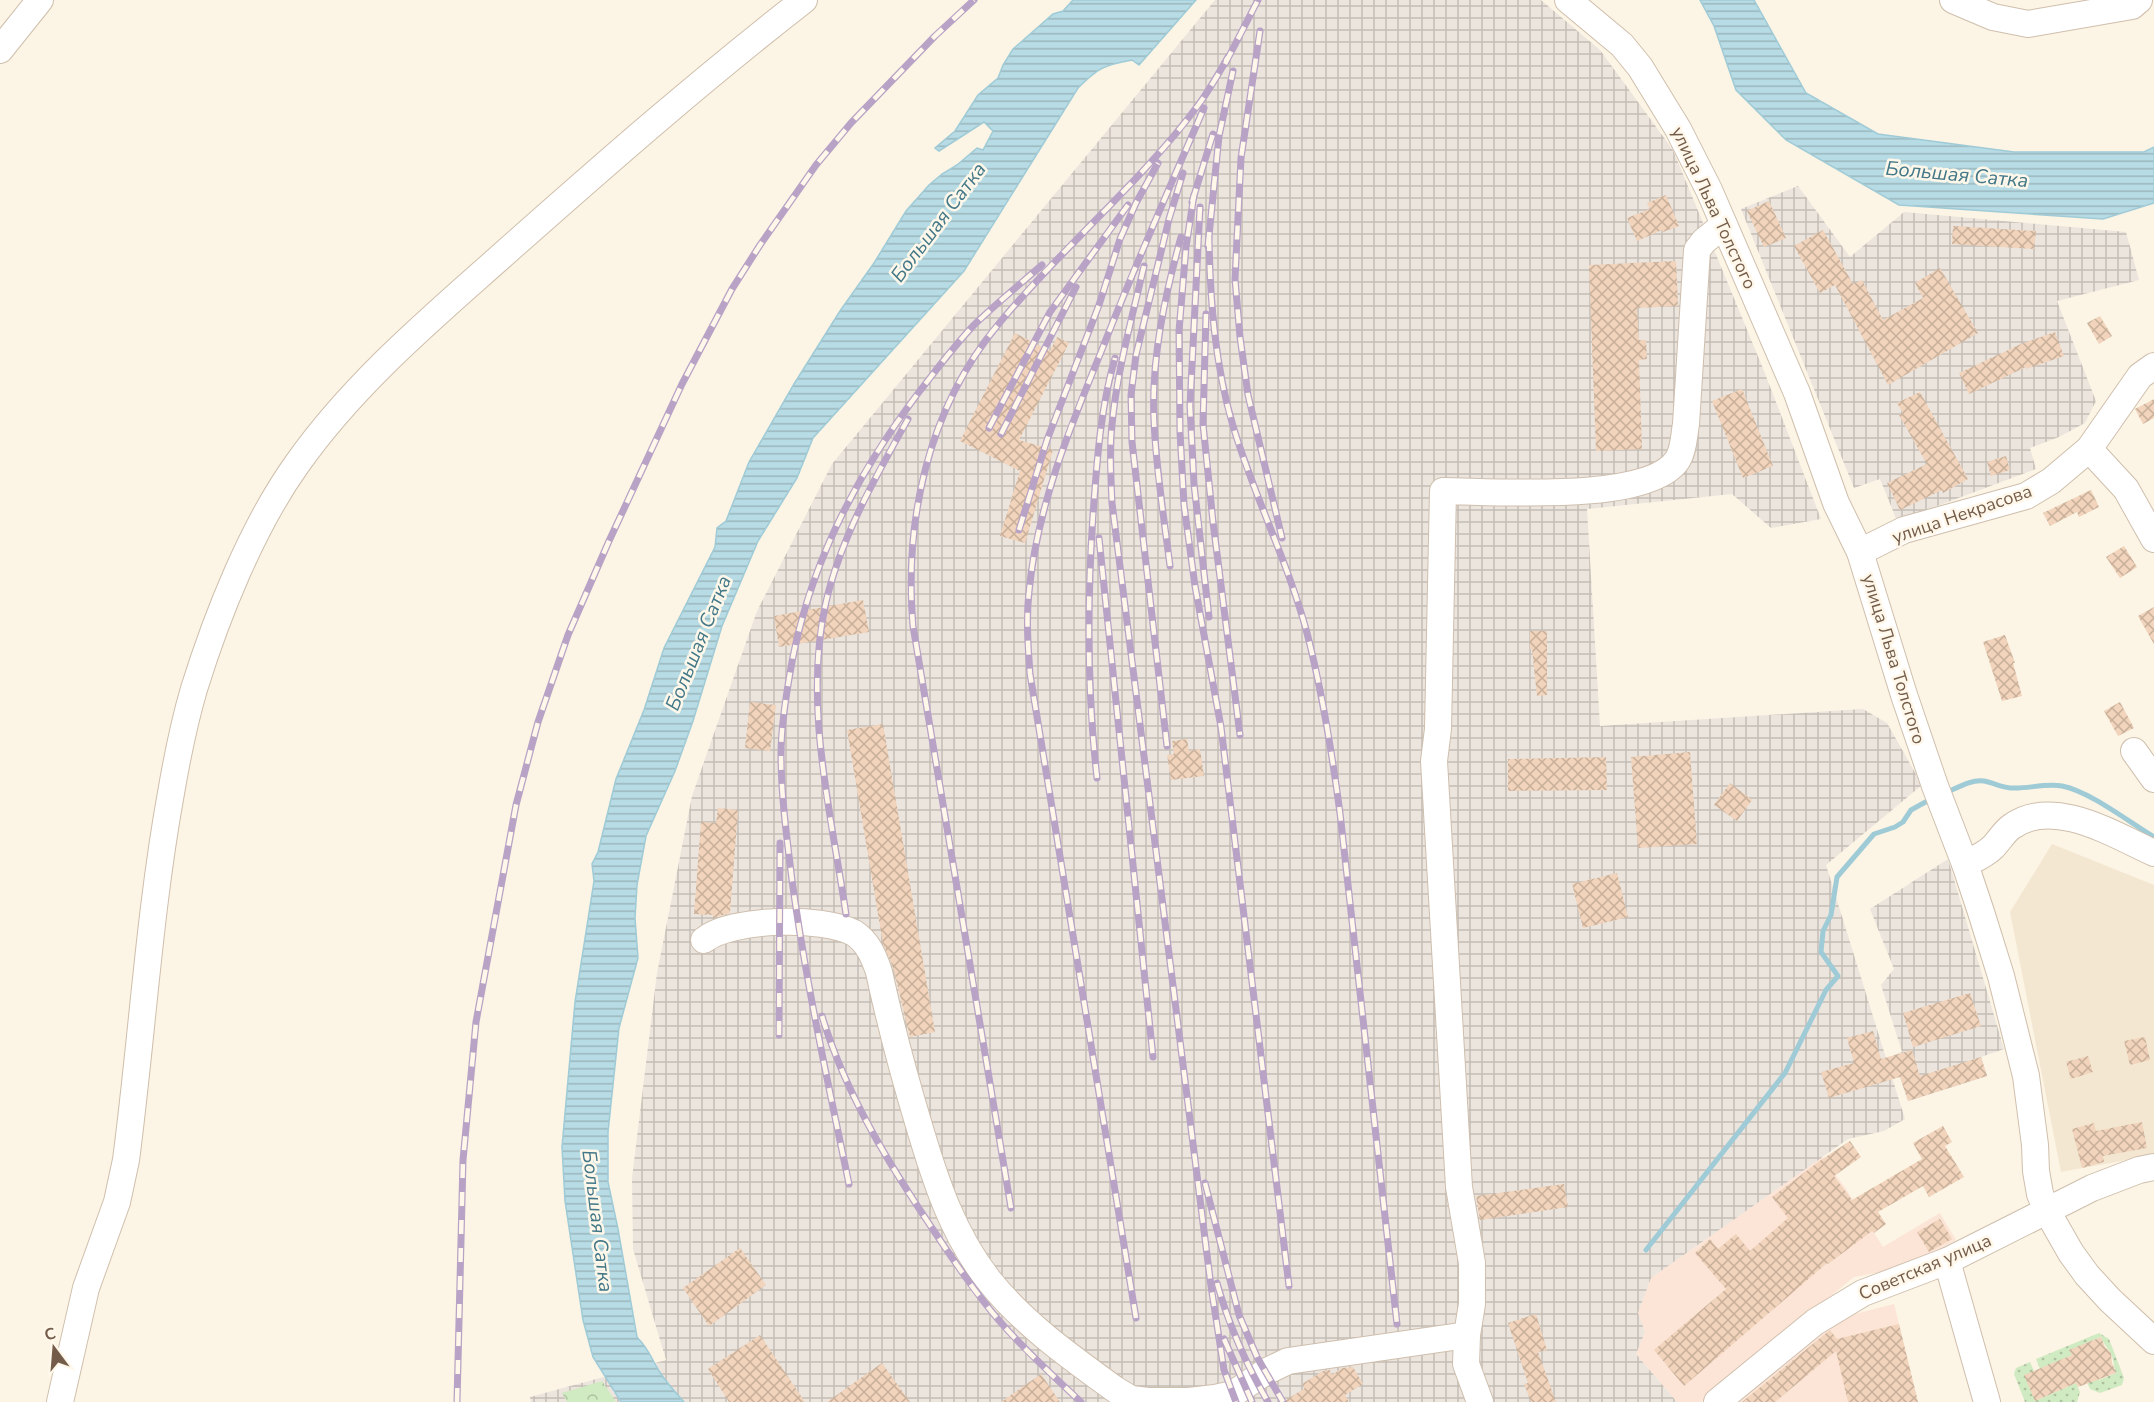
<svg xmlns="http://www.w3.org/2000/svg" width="2154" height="1402" viewBox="0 0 2154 1402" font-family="'Nunito Sans',sans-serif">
<defs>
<pattern id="industrial-grid" width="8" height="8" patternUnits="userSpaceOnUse" patternTransform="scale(1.5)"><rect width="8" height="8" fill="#ece5de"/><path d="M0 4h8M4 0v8" fill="none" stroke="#c4bdb6"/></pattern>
<pattern id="grass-dots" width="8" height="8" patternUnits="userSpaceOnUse" patternTransform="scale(1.5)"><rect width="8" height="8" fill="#d0eac2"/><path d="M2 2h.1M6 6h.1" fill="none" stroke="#adc1a0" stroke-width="1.8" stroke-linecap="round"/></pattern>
<pattern id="forest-crowns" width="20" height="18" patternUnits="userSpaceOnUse" patternTransform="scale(1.5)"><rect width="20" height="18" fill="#d0eac2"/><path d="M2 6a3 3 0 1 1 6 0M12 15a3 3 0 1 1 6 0" fill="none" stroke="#adc1a0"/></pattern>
<pattern id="water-rules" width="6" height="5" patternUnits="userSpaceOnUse" patternTransform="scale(1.5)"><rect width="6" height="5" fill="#b8dce5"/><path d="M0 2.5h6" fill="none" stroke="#9ab6bc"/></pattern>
<pattern id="building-cross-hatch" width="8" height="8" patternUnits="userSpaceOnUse" patternTransform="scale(1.5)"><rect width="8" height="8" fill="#f1d4bb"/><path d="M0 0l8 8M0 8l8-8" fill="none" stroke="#c8af9a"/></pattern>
</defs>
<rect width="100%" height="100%" fill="#fcf4e4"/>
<!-- residential -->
<path fill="#f4e7d2" d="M2052 844 2154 885V1155L2061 1172 2010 912Z"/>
<!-- commercial -->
<g fill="#fce5d7">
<path d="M1822 1157 1844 1186 1883 1247 1940 1213 1956 1240 1911 1266 1854 1277 1701 1402H1677L1636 1354 1645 1332 1638 1313 1651 1278Z"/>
<path d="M1894 1304 1918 1402H1733L1832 1320Z"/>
</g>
<!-- industrial -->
<g fill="url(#industrial-grid)">
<path d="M1215 0H1541L1600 50 1673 150 1764 371 1821 519 1771 528 1732 494 1587 509 1600 726 1863 709 1887 723 1922 785 1826 865 1905 1119 1884 1131 1848 1139 1651 1278 1638 1313 1645 1332 1636 1354 1677 1402H531L530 1397 666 1360 633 1249 632 1178 657 973 692 796 757 611 832 464Z"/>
<path d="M1798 186 1850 257 1904 212 2126 232 2139 280 2057 301 2096 401 2085 423 2059 437 2030 448 2036 469 1897 521 1880 479 1854 488 1741 209Z"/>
<path d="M1948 859 2004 1049 1981 1057 1987 1076 1908 1101 1893 1055 1902 1052 1881 985 1894 969 1870 909Z"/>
</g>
<!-- grass -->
<g fill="url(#grass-dots)">
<path d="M2099 1333 2109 1339 2124 1378 2122 1385 2100 1393 2090 1389 2086 1380 2097 1375 2099 1380 2116 1373C2113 1366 2114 1360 2111 1354 2108 1348 2103 1343 2101 1337L2084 1344 2086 1349 2040 1369 2036 1359Z"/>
<path d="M2030 1362 2034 1371 2035 1401 2076 1383 2080 1392 2077 1402H2025L2014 1374 2016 1368Z"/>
</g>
<!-- forest -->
<path fill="url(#forest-crowns)" d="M602 1381 616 1402H567L562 1393Z"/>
<!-- water -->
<g fill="url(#water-rules)" stroke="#9fcbd7" stroke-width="1.5">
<path d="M1073 0H1196L1139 65 1132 60C1104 65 1098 68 1078 88L964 271 813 438 797 478 758 541 722 626 693 721 675 771 646 836 637 885 635 918 638 958 619 1028 608 1132V1182L618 1229 637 1337C650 1351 650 1356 659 1371 666 1382 675 1392 684 1402H621L593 1357 583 1320 565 1201 562 1147 575 1002 594 881 592 864 598 852 616 779 644 710 664 648 715 547 717 528 726 521 749 462 794 384 840 311 874 263 906 211 929 185 942 174 957 165 977 148 983 150 993 131 984 122 939 151 935 148 955 131 978 95 998 78 1003 65 1013 49 1053 14 1063 11Z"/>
<path d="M1700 0H1754L1806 93 1878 134 2014 152H2144L2154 147V203L2103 219 1899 205 1786 140 1736 90 1714 26Z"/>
</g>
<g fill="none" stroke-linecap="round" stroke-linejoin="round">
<!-- stream -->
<g stroke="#9fcbd7" stroke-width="5">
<path d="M1945 793C1957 788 1971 779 1984 781 1994 783 2001 787 2011 788 2028 789 2045 783 2062 786 2089 791 2129 822 2154 837"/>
<path d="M1646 1250 1785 1073 1826 990 1838 976 1821 952 1823 931 1831 915 1837 877 1874 834 1895 827 1903 822 1911 810 1931 799"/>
</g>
</g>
<!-- building -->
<g fill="url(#building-cross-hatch)">
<path d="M1666 195 1679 226 1663 232 1662 230 1637 241 1627 218 1650 209 1647 203Z"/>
<path d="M1769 201 1786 238 1764 247 1747 211Z"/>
<path d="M1953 226 2036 231 2034 249 1952 244Z"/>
<path d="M1823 230 1853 284 1862 280 1883 320 1923 298 1915 283 1940 268 1978 333 1888 385 1835 285 1820 293 1794 246Z"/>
<path d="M1676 261 1678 306 1637 308 1639 340H1646L1647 359 1639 360 1642 449 1596 451 1589 265Z"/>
<path d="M2100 316 2112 336 2099 344 2087 323Z"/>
<path d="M2055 332 2064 356 2026 369V367L1969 394 1959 373 2021 344Z"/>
<path d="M1015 333 1050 351 1057 337 1069 343 1019 440 1053 450 1025 543 1000 536 1020 471 960 441Z"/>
<path d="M1742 389 1773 466 1743 478 1712 401Z"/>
<path d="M1920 392 1968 479 1943 493 1942 490 1900 510 1887 483 1927 464 1899 415 1903 413 1897 403Z"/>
<path d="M2154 399V418L2143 424 2135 409Z"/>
<path d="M2006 456 2010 470 1991 476 1987 462Z"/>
<path d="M2091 490 2099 507 2079 517 2077 512 2050 526 2043 513Z"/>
<path d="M2124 546 2137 567 2120 578 2106 557Z"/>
<path d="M863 600 869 632 779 647 774 616Z"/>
<path d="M2154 607V644L2138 616Z"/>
<path d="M1530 631H1547V695L1537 696 1532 649H1530Z"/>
<path d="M2005 635 2015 663H2013L2022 696 2002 701 1983 642Z"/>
<path d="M750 702 776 705 770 751 745 748Z"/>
<path d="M2120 702 2134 728 2118 736 2104 711Z"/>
<path d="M883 724 935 1032 910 1037 893 967 883 944 847 730Z"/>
<path d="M1187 739 1189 751 1200 749 1204 776 1171 780 1167 755 1174 754 1172 741Z"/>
<path d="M1690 752 1697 844 1638 848 1631 757Z"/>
<path d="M1606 757 1607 790 1508 791V759Z"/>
<path d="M1730 783 1752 800 1737 821 1714 805Z"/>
<path d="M718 808 738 810 730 913 713 918V915L694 914 701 822 716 823Z"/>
<path d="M1617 873 1628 917 1583 928 1572 884Z"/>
<path d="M1970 993 1981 1026 1913 1047 1903 1013Z"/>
<path d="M1873 1031 1881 1059 1912 1050 1920 1076 1981 1057 1987 1076 1908 1101 1900 1077 1829 1098 1821 1072 1854 1063 1847 1038Z"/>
<path d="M2145 1037 2150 1060 2130 1065 2124 1041Z"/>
<path d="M2088 1056 2093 1072 2071 1079 2066 1062Z"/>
<path d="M2142 1122 2147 1148 2103 1156 2104 1162 2082 1168 2072 1129 2094 1123 2096 1131Z"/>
<path d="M1943 1126 1952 1142 1945 1146 1964 1177 1929 1197 1923 1186 1878 1212 1886 1224 1874 1233 1872 1231 1828 1264 1827 1263 1684 1386 1654 1350 1726 1289 1695 1253 1710 1239 1718 1249 1736 1234 1750 1251 1788 1218 1772 1197 1821 1160 1850 1141 1861 1157 1834 1176 1852 1200 1922 1159 1913 1143Z"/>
<path d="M1564 1184 1568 1207 1480 1220 1476 1196Z"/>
<path d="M1940 1219 1952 1239 1929 1252 1917 1232Z"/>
<path d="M740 1248 766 1285 709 1326 683 1288Z"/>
<path d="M1536 1314 1547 1350 1538 1352 1556 1402H1531L1524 1384 1528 1383 1508 1323Z"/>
<path d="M1899 1324 1918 1402H1848L1836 1351 1775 1402H1742L1830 1330 1837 1339Z"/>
<path d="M760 1335 805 1402H729L708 1369Z"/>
<path d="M2101 1337 2105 1347 2111 1353 2112 1363 2116 1373 2078 1387 2076 1383 2035 1401 2024 1375 2072 1355 2069 1350Z"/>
<path d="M882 1363 910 1402H827Z"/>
<path d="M1353 1367 1363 1384 1345 1395 1349 1402H1283L1305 1388 1302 1384 1323 1371 1330 1370 1332 1375 1342 1368Z"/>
<path d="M1041 1374 1060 1402H1001Z"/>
</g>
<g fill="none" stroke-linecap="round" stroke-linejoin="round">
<defs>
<g id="minor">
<path d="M1568 0 1622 45 1640 67 1678 129 1709 190 1797 393 1836 503 1860 552 1904 695 1935 786 1965 864 1981 912 2001 976 2026 1076 2035 1145 2036 1171 2040 1194 2047 1211 2071 1253 2087 1275 2110 1300 2154 1341"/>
<path d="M1953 0 1993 17 2028 24 2132 6 2139 0"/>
<path d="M0 50 40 0"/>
<path d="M2089 449 2126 489 2154 539"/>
<path d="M1860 552 1904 530 2026 496 2051 481 2089 449 2140 376 2154 366"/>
<path d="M2134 751 2154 779"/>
<path d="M1965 864C1975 859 1985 855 1993 847 1999 841 2004 832 2011 827 2053 796 2114 835 2154 853"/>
<path d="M704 940C731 918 823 916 854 933 868 942 874 957 879 972 890 1023 903 1072 918 1122 935 1180 953 1236 991 1283 1026 1326 1072 1358 1116 1390L1131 1399 1148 1401H1189L1215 1398 1233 1394 1265 1372 1288 1361 1467 1335 1472 1304V1263L1459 1187 1434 761 1438 729 1443 491C1491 491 1651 504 1678 459 1684 449 1684 435 1686 424L1697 250 1704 241 1724 225"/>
<path d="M1947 1261 1987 1402"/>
<path d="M1467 1335 1466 1364 1480 1402"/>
<path d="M60 1402 86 1288 117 1202 126 1160C142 1038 149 914 171 793 177 758 184 723 194 689 217 615 252 527 297 464 355 382 432 318 506 252 603 166 701 80 804 0"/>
<path d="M1717 1402 1815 1322 1863 1293 1947 1261 2092 1188 2139 1170 2154 1167"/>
</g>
</defs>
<!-- minor casing -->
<use href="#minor" stroke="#cfbfad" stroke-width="28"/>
<!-- minor -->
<use href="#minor" stroke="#fff" stroke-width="26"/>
<defs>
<g id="rail">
<path d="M1260 31 1241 158 1235 279 1240 337 1248 395 1282 538"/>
<path d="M1225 64 1258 0"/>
<path d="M1194 195 1186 247 1179 331 1180 432 1184 505 1195 586 1221 727 1289 1286"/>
<path d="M1192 202 1213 134"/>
<path d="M1200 207 1190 406 1194 484 1209 617"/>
<path d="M1209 237C1210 301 1215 365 1233 426 1254 496 1288 562 1307 633 1322 691 1332 753 1340 813L1397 1324"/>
<path d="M1208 246 1219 136 1233 71"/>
<path d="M1144 266C1132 318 1117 371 1112 425 1109 451 1111 477 1112 503L1211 1286 1224 1370 1236 1402"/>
<path d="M1206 314 1203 424 1213 522 1240 735"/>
<path d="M989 428 1050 312 1128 205"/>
<path d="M1001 434 1076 287"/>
<path d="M1019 530 1047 440 1099 305 1120 239 1136 203 1158 163"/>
<path d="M1099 538 1153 1057"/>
<path d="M1170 566C1164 518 1156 469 1154 421 1151 359 1165 295 1181 237"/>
<path d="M1167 746 1132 442 1131 395 1136 355 1169 219 1183 173"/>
<path d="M1097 778C1087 690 1087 604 1093 515 1097 462 1100 410 1115 358"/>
<path d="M846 914C831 813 803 704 826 602 841 537 876 476 908 419"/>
<path d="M822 1016C846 1096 892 1169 938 1237 958 1267 979 1298 1003 1325 1027 1352 1054 1377 1081 1402"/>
<path d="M779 1035 780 843"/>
<path d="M1205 1183 1239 1315 1257 1357 1283 1402"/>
<path d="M849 1184C828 1083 806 983 792 880 787 839 781 796 781 754 781 729 785 703 789 679 806 571 854 478 919 392 937 369 954 346 974 325 996 304 1019 285 1042 265"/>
<path d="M1011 1208 913 626C904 521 928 409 997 326 1060 249 1140 184 1199 104 1210 89 1219 73 1228 57"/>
<path d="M1217 1283C1229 1326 1246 1364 1268 1402"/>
<path d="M1136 1318 1030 674C1028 646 1026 619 1029 592 1037 507 1069 430 1101 352 1133 270 1169 189 1204 108"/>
<path d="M1224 1339 1252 1402"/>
<path d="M457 1402 463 1160 476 1022 516 805 538 722 568 635 609 541 682 384 732 289 760 245 816 165 851 123 935 36 974 0"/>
</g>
</defs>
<!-- rail casing -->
<use href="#rail" stroke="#b8a2c5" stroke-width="7"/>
<!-- rail -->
<use href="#rail" stroke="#fff8ea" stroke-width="4.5" stroke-dasharray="14" stroke-linecap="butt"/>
</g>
<g text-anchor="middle" stroke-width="5" stroke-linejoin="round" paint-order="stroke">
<!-- street labels -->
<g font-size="18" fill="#745c4a" stroke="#fff8ea">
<text transform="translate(1714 208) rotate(65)" y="6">улица Льва Толстого</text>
<text transform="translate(1962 514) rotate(-19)" y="6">улица Некрасова</text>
<text transform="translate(1894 659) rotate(73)" y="6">улица Льва Толстого</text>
<text transform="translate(1925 1267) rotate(-23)" y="6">Советская улица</text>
</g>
<!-- water labels -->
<g font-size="20" font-style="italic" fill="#437888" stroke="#fff8ea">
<text transform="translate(1957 174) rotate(5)" y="7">Большая Сатка</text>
<text transform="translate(938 222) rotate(-53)" y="7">Большая Сатка</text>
<text transform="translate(698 643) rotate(-68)" y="7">Большая Сатка</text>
<text transform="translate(598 1221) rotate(83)" y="7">Большая Сатка</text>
</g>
</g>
<!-- north arrow -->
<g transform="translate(54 1348) rotate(344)" stroke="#fff8ea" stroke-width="4.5" paint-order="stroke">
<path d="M0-4.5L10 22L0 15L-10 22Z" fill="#745c4a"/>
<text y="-9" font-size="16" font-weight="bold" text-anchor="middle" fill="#745c4a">С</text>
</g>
</svg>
